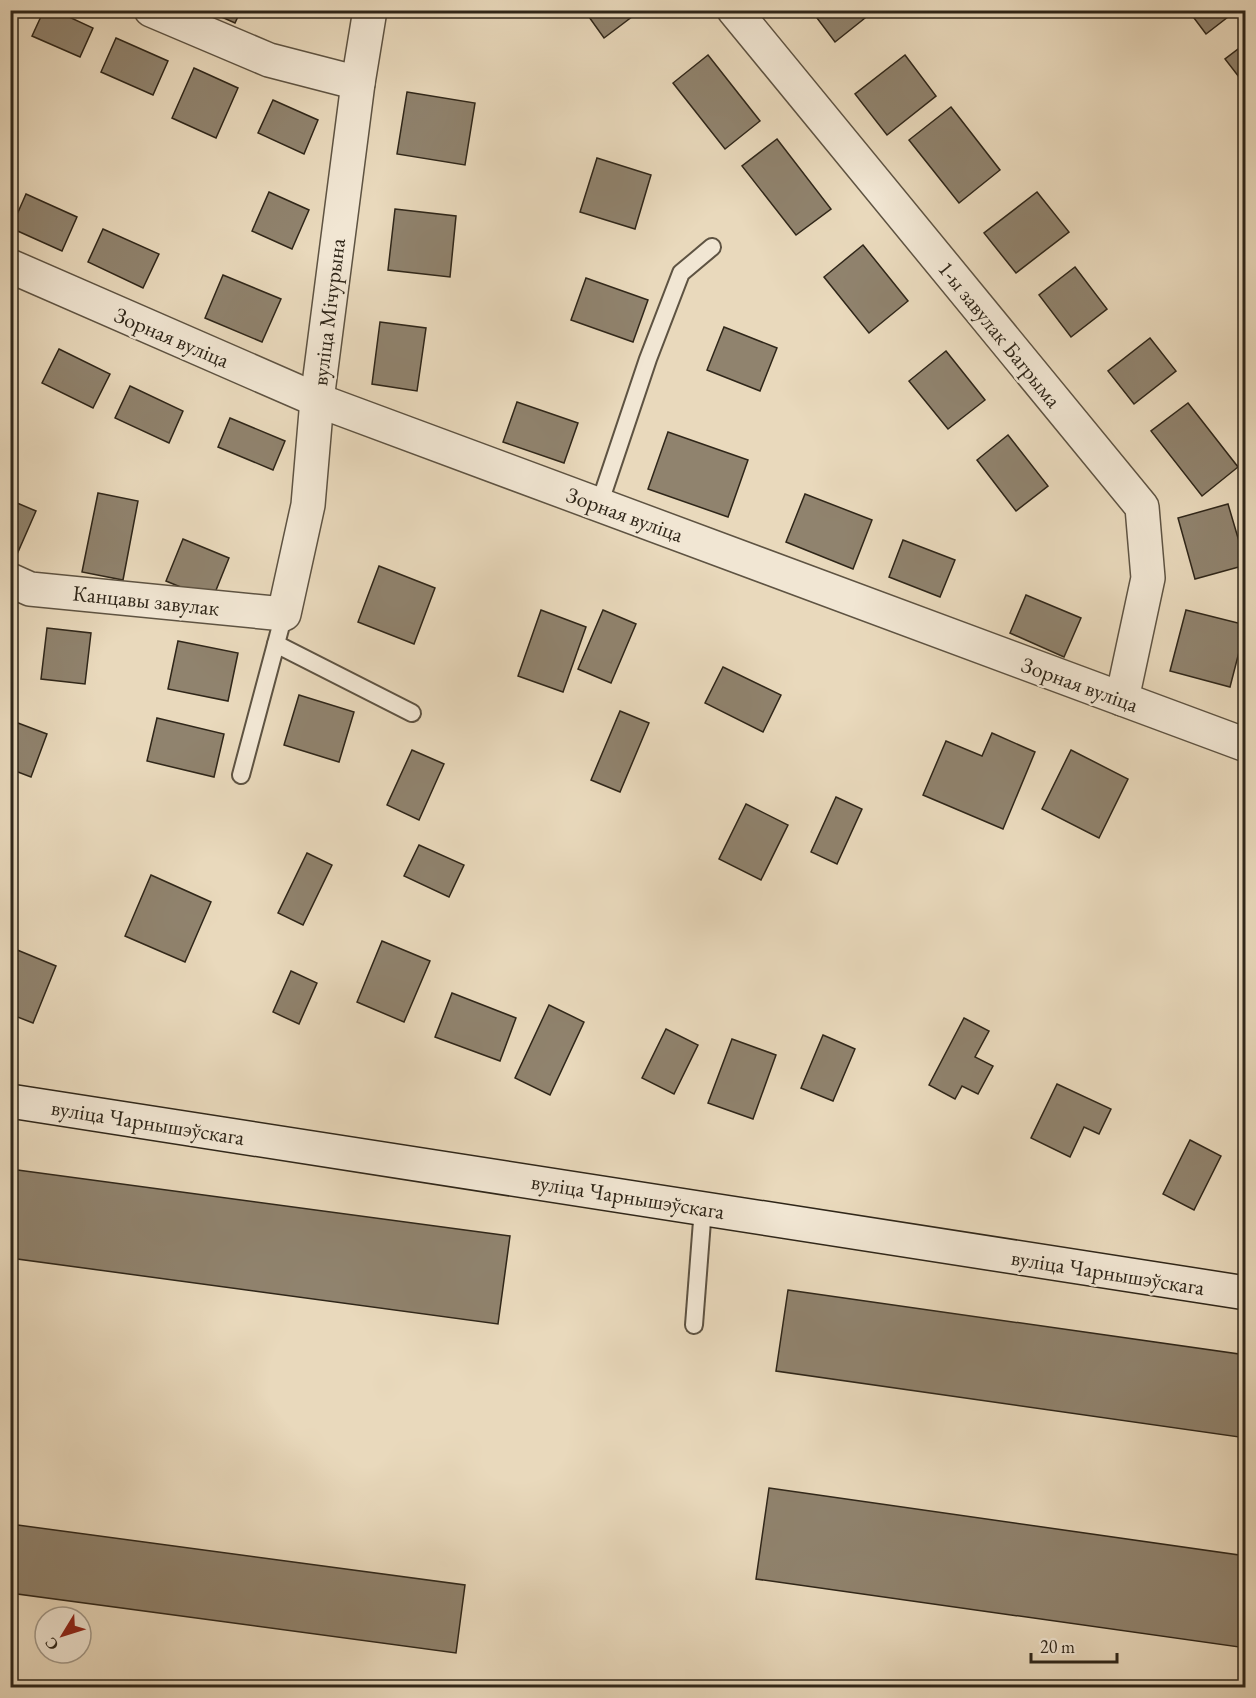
<svg xmlns="http://www.w3.org/2000/svg" width="1256" height="1698" viewBox="0 0 1256 1698" font-family="'EB Garamond',serif">
<rect width="100%" height="100%" fill="#e9d9bc"/>
<filter id="stains"><feTurbulence type="fractalNoise" baseFrequency=".00333" numOctaves="4"/><feColorMatrix values="0 0 0 0 .2 0 0 0 0 .09 0 0 0 0 .02 0 0 0 .5 -.17"/></filter>
<radialGradient id="worn" r=".72"><stop offset=".6" stop-color="#630" stop-opacity="0"/><stop offset="1" stop-color="#630" stop-opacity=".3"/></radialGradient>
<!-- building -->
<g fill="#90836e" stroke="#2f2619" stroke-width="1.5">
<path d="M44 10H54L93 28 80 57 32 36Z"/>
<path d="M206 10H241L235 23Z"/>
<path d="M584 10H641L604 38Z"/>
<path d="M811 10H875L835 42Z"/>
<path d="M1188 10H1237L1206 34Z"/>
<path d="M116 38 168 61 153 95 101 72Z"/>
<path d="M1246 43V86L1225 59Z"/>
<path d="M708 55 760 121 725 149 673 83Z"/>
<path d="M905 55 936 96 887 135 855 94Z"/>
<path d="M194 68 238 88 216 138 172 118Z"/>
<path d="M407 92 475 103 465 165 397 154Z"/>
<path d="M273 100 318 120 304 154 258 133Z"/>
<path d="M951 107 1000 170 959 203 909 140Z"/>
<path d="M777 139 831 209 796 235 742 166Z"/>
<path d="M597 158 651 175 635 229 580 212Z"/>
<path d="M269 192 309 210 292 249 252 231Z"/>
<path d="M1037 192 1069 232 1016 273 984 233Z"/>
<path d="M26 194 77 217 62 251 11 228Z"/>
<path d="M395 209 456 216 450 277 388 270Z"/>
<path d="M103 229 159 254 143 288 88 262Z"/>
<path d="M863 245 908 301 869 333 824 277Z"/>
<path d="M1075 267 1107 309 1071 337 1039 295Z"/>
<path d="M223 275 281 299 262 342 205 318Z"/>
<path d="M586 278 648 300 633 342 571 320Z"/>
<path d="M380 322 426 328 417 391 372 384Z"/>
<path d="M724 327 777 348 760 391 707 370Z"/>
<path d="M10 337 16 339 10 352Z"/>
<path d="M1150 338 1176 371 1134 404 1108 371Z"/>
<path d="M59 349 110 374 93 408 42 383Z"/>
<path d="M946 351 985 400 948 429 909 381Z"/>
<path d="M130 386 183 411 169 443 115 418Z"/>
<path d="M517 402 578 423 564 463 503 442Z"/>
<path d="M1188 403 1238 467 1202 496 1151 431Z"/>
<path d="M230 418 285 441 273 470 218 447Z"/>
<path d="M668 432 748 460 728 517 648 489Z"/>
<path d="M1008 435 1048 486 1016 511 977 460Z"/>
<path d="M98 493 138 501 123 580 82 572Z"/>
<path d="M805 494 872 520 853 569 786 542Z"/>
<path d="M10 500 36 511 14 561 10 560Z"/>
<path d="M1228 504 1246 565 1195 579 1178 518Z"/>
<path d="M183 539 229 558 212 600 166 581Z"/>
<path d="M903 540 955 560 940 597 889 577Z"/>
<path d="M379 566 435 588 414 644 358 622Z"/>
<path d="M1026 595 1081 618 1064 657 1010 633Z"/>
<path d="M541 610 586 627 563 692 518 676Z"/>
<path d="M603 610 636 624 611 683 578 669Z"/>
<path d="M1186 610 1246 625 1230 687 1170 671Z"/>
<path d="M47 628 91 633 85 684 41 679Z"/>
<path d="M178 641 238 653 228 701 168 689Z"/>
<path d="M723 667 781 695 763 732 705 703Z"/>
<path d="M299 695 354 712 339 762 284 745Z"/>
<path d="M620 711 649 723 620 792 591 780Z"/>
<path d="M157 718 224 734 214 777 147 761Z"/>
<path d="M10 720 47 734 31 777 10 769Z"/>
<path d="M992 733 1035 752 1003 829 923 795 946 741 982 756Z"/>
<path d="M412 750 444 764 419 820 387 805Z"/>
<path d="M1071 750 1128 779 1099 838 1042 809Z"/>
<path d="M836 797 862 809 837 864 811 852Z"/>
<path d="M746 804 788 825 761 880 719 859Z"/>
<path d="M419 845 464 865 449 897 404 876Z"/>
<path d="M307 853 332 865 303 925 278 913Z"/>
<path d="M151 875 211 902 185 962 125 936Z"/>
<path d="M382 941 430 961 404 1022 357 1002Z"/>
<path d="M10 947 56 966 33 1023 10 1014Z"/>
<path d="M291 971 317 983 299 1024 273 1012Z"/>
<path d="M452 993 516 1018 500 1061 435 1037Z"/>
<path d="M549 1005 584 1022 550 1095 515 1078Z"/>
<path d="M964 1018 989 1031 975 1057 993 1066 978 1094 962 1086 955 1099 929 1085Z"/>
<path d="M666 1029 698 1045 674 1094 642 1078Z"/>
<path d="M823 1035 855 1049 833 1101 801 1088Z"/>
<path d="M732 1039 776 1055 753 1119 708 1103Z"/>
<path d="M1057 1084 1111 1109 1099 1134 1084 1127 1070 1157 1031 1138Z"/>
<path d="M1190 1140 1221 1156 1194 1210 1163 1194Z"/>
<path d="M10 1169 510 1236 498 1324 10 1258Z"/>
<path d="M788 1290 1246 1355V1438L776 1371Z"/>
<path d="M769 1488 1246 1556V1648L756 1579Z"/>
<path d="M10 1524 465 1585 456 1653 10 1593Z"/>
</g>
<g fill="none" stroke-linecap="round" stroke-linejoin="round">
<defs>
<g id="lane">
<path d="M599 505 648 359 681 273 712 247"/>
<path d="M276 644 412 713"/>
<path d="M241 775 284 614"/>
<path d="M694 1325 703 1208"/>
</g>
<g id="street">
<path d="M151 10 269 60 358 83"/>
<path d="M734 10 1142 507 1148 578 1122 699"/>
<path d="M10 266 317 400 1246 745"/>
<path d="M10 580 30 589 284 614 308 505 317 400 358 83 370 10"/>
</g>
<path id="secondary" d="M10 1101 1246 1293"/>
</defs>
<!-- lane casing -->
<use href="#lane" stroke="#5e5342" stroke-width="20"/>
<!-- street casing -->
<use href="#street" stroke="#5e5342" stroke-width="36"/>
<!-- secondary casing -->
<use href="#secondary" stroke="#2f2619" stroke-width="36"/>
<!-- lane -->
<use href="#lane" stroke="#f1e6d3" stroke-width="16"/>
<!-- street -->
<use href="#street" stroke="#f1e6d3" stroke-width="33"/>
<!-- secondary -->
<use href="#secondary" stroke="#f1e6d3" stroke-width="33"/>
</g>
<g text-anchor="middle" stroke-width="5" stroke-linejoin="round" paint-order="stroke">
<!-- street labels -->
<g font-size="22" fill="#2f2619" stroke="#f1e6d3">
<text transform="translate(328 312) rotate(-83)" y="8">вуліца Мічурына</text>
<text transform="translate(1000 334) rotate(51)" y="8">1-ы завулак Багрыма</text>
<text transform="translate(172 337) rotate(23)" y="8">Зорная вуліца</text>
<text transform="translate(625 514) rotate(20)" y="8">Зорная вуліца</text>
<text transform="translate(146 600) rotate(6)" y="8">Канцавы завулак</text>
<text transform="translate(1080 684) rotate(20)" y="8">Зорная вуліца</text>
<text transform="translate(148 1122) rotate(9)" y="8">вуліца Чарнышэўскага</text>
<text transform="translate(628 1196) rotate(9)" y="8">вуліца Чарнышэўскага</text>
<text transform="translate(1108 1272) rotate(9)" y="8">вуліца Чарнышэўскага</text>
</g>
</g>
<!-- margin -->
<rect width="1256" height="1698" fill="none" stroke="#e9d9bc" stroke-width="36"/>
<rect x="12" y="12" width="1232" height="1674" fill="none" stroke="#2f2619" stroke-width="3"/>
<rect x="18" y="18" width="1220" height="1662" fill="none" stroke="#2f2619" stroke-width="1.5"/>
<!-- north arrow -->
<g transform="translate(63 1635) rotate(232)"><circle r="28" fill="#f1e6d3" stroke="#a39989" stroke-width="1.5"/>
<path d="M0-4.5L10 22L0 15L-10 22Z" fill="#8f2418"/>
<text y="-9" font-size="16" font-weight="bold" text-anchor="middle" fill="#2f2619">С</text>
</g>
<!-- scale -->
<path d="M1031 1653v9h86v-9" fill="none" stroke="#2f2619" stroke-width="3"/>
<text x="1040" y="1653" font-size="18" fill="#2f2619" stroke="#f1e6d3" stroke-width="4.5" paint-order="stroke">20 m</text>
<rect width="100%" height="100%" filter="url(#stains)"/>
<rect width="100%" height="100%" fill="url(#worn)"/>
</svg>
